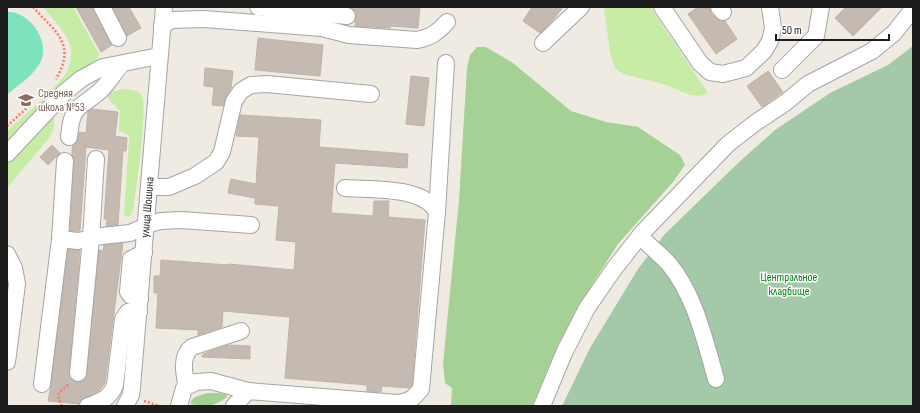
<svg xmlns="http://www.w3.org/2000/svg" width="920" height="413" viewBox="0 0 920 413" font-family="'Sofia Sans Condensed',sans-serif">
<rect width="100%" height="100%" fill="#efebe3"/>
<!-- grass -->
<g fill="#c7eca5">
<path d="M43 7H73L99 54 97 59 60 87 7 141V131C26 113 49 96 65 75 70 68 73 53 70 45 65 31 53 19 43 7Z"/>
<path d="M604 7H650L708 93 700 96 690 95 663 84 623 74 615 68 610 53Z"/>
<path d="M122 89C129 90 138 89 142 96 148 108 136 189 134 207L130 216 127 217 124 215 129 138 128 135 119 131 120 111 108 98V95L111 92Z"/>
<path d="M54 115V128L49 138 7 188V165L50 117Z"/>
</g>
<!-- forest -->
<g fill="#a5d195">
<path d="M477 47H486L513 63 571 111 606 122 638 127 680 155 685 165 673 182 618 244 579 305 556 349 532 406H451L452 388 445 383 443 364 459 200 467 68 470 55Z"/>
<path d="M207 393H219L227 395V397C215 406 206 408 191 404V401L195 397Z"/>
</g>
<!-- cemetery -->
<path fill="#a3c9a9" d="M913 46V406H562L590 348 638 269 664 235 737 164 775 130 830 93 888 65Z"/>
<!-- pitch -->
<path fill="#7ce3bd" d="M7 12C29 10 52 43 40 63 33 76 18 85 7 95Z"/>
<!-- building -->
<g fill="#c4bab2" stroke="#c2b2a4">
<path d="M76 7H93L94 11 112 45 101 52Z"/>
<path d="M113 7H129L141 28 127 36Z"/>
<path d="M349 7H420L418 28 391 26 390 28 355 26 356 22H354L356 17V12L353 9Z"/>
<path d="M532 7H563L554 19 540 33 523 21Z"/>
<path d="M698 7H710L711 13 716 18 720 21H725L737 39 716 54 688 14Z"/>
<path d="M846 7H882L853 36 835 18Z"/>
<path d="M258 38 323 45 320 76 255 70Z"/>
<path d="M205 68 233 71 231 88 226 96 223 106 212 105 214 87 204 86Z"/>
<path d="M768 71 783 92 762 107 747 86Z"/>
<path d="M411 76 429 78 424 126 406 124Z"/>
<path d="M92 109 118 112 115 136 127 138 126 151H123L118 225 106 226 107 219H104L109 150 86 147 80 231H70L74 162 72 155V149L73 145 77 142 79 132 86 133 88 112Z"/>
<path d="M240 115 321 120 319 147 408 154 407 168 335 163 331 213 373 216 374 201H389L388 217 425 220 412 385 409 388 382 386 381 392 367 391V385L285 378 290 317 223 311 222 327 198 335V330L156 328 158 293H154V276H160L161 260 228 265V264L294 270 296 242 276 240 279 206 255 204V198L228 193 231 179 256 184 259 137 236 136Z"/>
<path d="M52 145 60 153 48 165 40 157Z"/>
<path d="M123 243 105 383 99 391 81 400 79 404 48 401 51 385 68 249 80 250 69 372V377L72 380 77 382 82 381 85 379 87 374 99 250 103 251 104 245Z"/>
<path d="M228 345 250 346V359L202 357 203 354Z"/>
</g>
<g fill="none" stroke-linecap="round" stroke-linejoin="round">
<defs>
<g id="minor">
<path d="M102 7 118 38"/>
<path d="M258 7 347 16"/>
<path d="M662 7 700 63 710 72 723 74 746 68 764 51 770 41 773 28 770 7"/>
<path d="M719 7 723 12"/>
<path d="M162 26 172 20 204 19 322 28 349 35 417 40C430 38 438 32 447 22"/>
<path d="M543 43 581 7"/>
<path d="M782 70 816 36 821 7"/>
<path d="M69 137C72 104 78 110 100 91 109 83 114 72 122 64"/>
<path d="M7 154 64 93 81 79 103 67 159 56"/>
<path d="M149 187H169L195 176 216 162 222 152 234 101 241 91 251 85 267 84 371 94"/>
<path d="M437 212 446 63"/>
<path d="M640 236C649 246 660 254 669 264 695 295 705 341 716 379"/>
<path d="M60 239 78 241 102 236 130 233 153 223 161 221 181 220 251 225"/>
<path d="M7 254 14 268 17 284 7 362"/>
<path d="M140 299 131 296 128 292 131 259 144 253"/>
<path d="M78 373 91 239 96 159"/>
<path d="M42 384 60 239 65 161"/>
<path d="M187 386C184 374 180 356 192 347L241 331"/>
<path d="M88 406C102 401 109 399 115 385L123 319 128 312H139"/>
<path id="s1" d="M125 406 131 395 132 387 164 7"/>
<path d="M179 406 184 388 196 382 211 381 248 391 398 403C410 401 413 399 421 389L437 212C423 186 372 190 345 188"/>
<path d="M234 406 248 391"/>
<path d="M542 406 564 353 587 308 614 269 643 232 728 144 755 123 785 103 808 84 872 51 894 33 913 9"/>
</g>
</defs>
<!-- minor casing -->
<use href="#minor" stroke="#a4a4a4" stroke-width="18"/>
<!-- path -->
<g stroke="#ff7764" stroke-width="2.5" stroke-dasharray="2 2" stroke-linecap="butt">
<path d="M33 7C55 32 77 43 56 79"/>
<path d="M7 126 27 108"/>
<path d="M144 401 160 406"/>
<path d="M62 406C55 394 59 391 70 384"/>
</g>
<!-- minor -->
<use href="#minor" stroke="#fff" stroke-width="16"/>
</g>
<!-- icons -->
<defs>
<symbol id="school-bare" viewBox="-9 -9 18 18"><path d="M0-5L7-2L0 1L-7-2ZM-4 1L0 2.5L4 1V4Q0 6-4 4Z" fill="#8d6e63" stroke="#fff" stroke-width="2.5" paint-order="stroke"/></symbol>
</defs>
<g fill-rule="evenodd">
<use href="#school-bare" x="15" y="89" width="22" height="22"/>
</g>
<g text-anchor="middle" stroke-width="3" stroke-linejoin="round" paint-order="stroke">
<!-- education labels -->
<g font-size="12" fill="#785e54" stroke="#fff" text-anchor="start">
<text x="38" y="97">Средняя<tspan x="38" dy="14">школа №53</tspan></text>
</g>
<!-- street labels -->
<g font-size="12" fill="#1d1d1d" stroke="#fff">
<text dy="4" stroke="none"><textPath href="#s1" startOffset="201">улица Шошина</textPath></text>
</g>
<!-- park labels -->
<g font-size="12" fill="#068113" stroke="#fff">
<text x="789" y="281">Центральное<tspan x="789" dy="14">кладбище</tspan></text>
</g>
</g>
<!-- border -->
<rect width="920" height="413" fill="none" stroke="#1d1d1d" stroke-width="16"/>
<!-- scale -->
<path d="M776 34v6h113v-6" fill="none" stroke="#1d1d1d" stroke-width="2"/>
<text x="782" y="34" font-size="12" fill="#1d1d1d" stroke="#ffffff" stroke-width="3" paint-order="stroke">50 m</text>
</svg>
